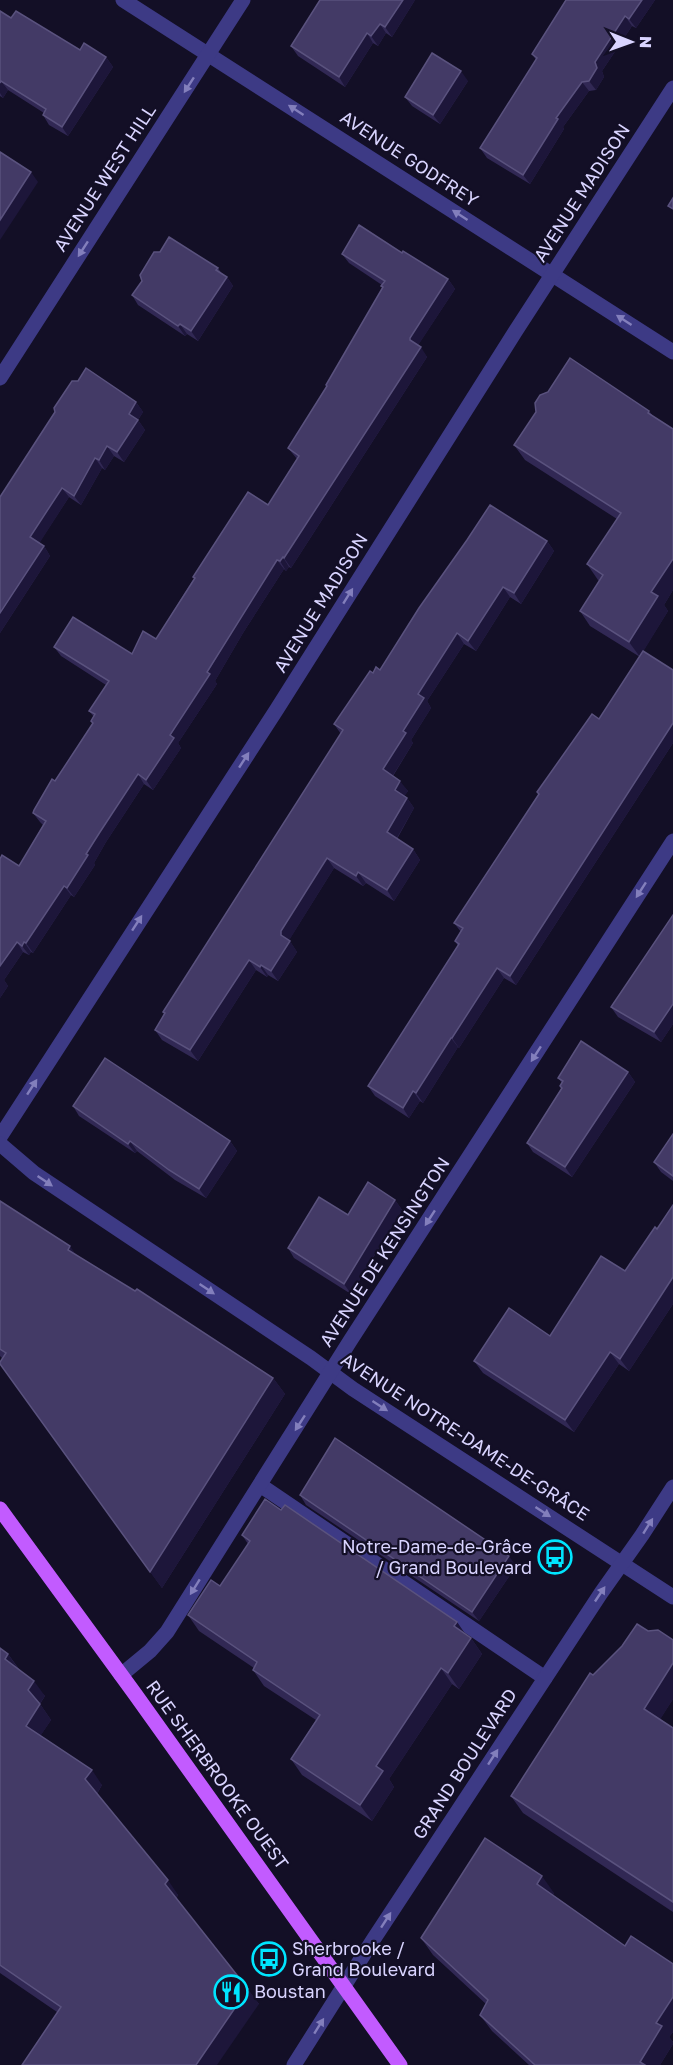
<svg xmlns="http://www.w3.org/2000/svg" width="673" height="2065" viewBox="0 0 673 2065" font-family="'Golos Text',sans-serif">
<rect width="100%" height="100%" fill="#130f26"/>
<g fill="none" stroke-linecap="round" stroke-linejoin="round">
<!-- service -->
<path stroke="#3d3a85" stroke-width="15" d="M260 1485 545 1678"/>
<!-- minor -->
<g stroke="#3d3a85" stroke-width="15">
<path d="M123 0 673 352"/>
<path d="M0 378 243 0"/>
<path d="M0 1137 277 709 515 332 673 88"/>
<path d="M0 1144 34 1173 311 1358 353 1389 673 1597"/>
<path d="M121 1675 150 1651 167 1632 350 1341 673 841"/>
<path d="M294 2065 373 1940 601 1593 642 1535 673 1487"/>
</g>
<!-- primary -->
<path stroke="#c25bff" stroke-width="15" d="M0 1509 135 1694 400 2065"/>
</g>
<!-- wall -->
<g fill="#312854">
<path d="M415 0 392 37 386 33 378 46 373 43 345 87 298 56 291 46Z"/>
<path d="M566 0H655L636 28 632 26 602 71 604 77 596 90 589 91 563 127 564 129 530 184 487 158 480 148 536 60 532 54Z"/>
<path d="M0 11 11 18 80 50 106 57 113 67 68 136 49 125 43 115 44 113 8 90 3 98 0 96Z"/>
<path d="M468 81 440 124 412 106 405 97Z"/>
<path d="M402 253 448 279 455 289 418 345 427 357 291 568 289 567 286 571 284 569 243 633 215 681 217 684 178 743 181 748 153 790 144 784 106 842 94 863 95 865 74 897 71 895 33 953 31 952 29 955 23 952 4 980 8 986 0 998 19 866 43 825 40 822 33 813 93 724 91 721 94 717 89 711 106 685 61 656 54 647 132 654 156 639 194 578 193 577 268 505 297 459 288 448 327 386 326 385 383 288 381 286 382 285 349 263 342 254Z"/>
<path d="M218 268 222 274 227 277 233 286 198 341 187 334 185 336 138 305 132 295Z"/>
<path d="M86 368 136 402 143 412 138 420 145 430 124 462 114 456 105 470 102 468 81 505 69 497 39 543 44 546 50 556 0 633V497L55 412 54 408 72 381H78Z"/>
<path d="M649 411 653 416 673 429V590L664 605 668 611 643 651 673 670V743L516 985 504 978 459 1048 458 1047 423 1103 420 1101 409 1118 375 1096 368 1086 458 946 455 941 461 932 454 923 539 795 537 792 599 719 640 657 590 626 580 611 599 581 598 580 587 564 617 519 525 460 514 445Z"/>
<path d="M547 541 554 551 521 604 510 597 476 651 464 644 427 701 431 708 411 740 413 743 393 776 408 791 404 796 407 798 414 808 397 839 413 849 420 860 394 901 366 883 363 886 334 868 289 940 297 952 278 981 268 975 267 977 256 970 198 1061 162 1040 155 1030 164 1014 163 1012 341 734 334 724 373 673 380 670Z"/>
<path d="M673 915V1024L661 1042 618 1017 611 1007Z"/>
<path d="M628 1072 635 1082 572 1177 533 1152 527 1143 561 1089 560 1086 562 1083 558 1078Z"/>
<path d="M73 1106 230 1141 237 1151 206 1198 175 1180 137 1151 135 1153 79 1116Z"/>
<path d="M673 1134V1181L661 1172 654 1162Z"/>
<path d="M395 1200 402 1210 351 1294 294 1258 288 1248Z"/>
<path d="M0 1201 75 1254 273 1378 285 1394 162 1588 0 1364 2 1358 0 1356Z"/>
<path d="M673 1205V1304L629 1371 619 1364 574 1432 483 1373 474 1361 550 1336 625 1271 657 1229Z"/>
<path d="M300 1495 516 1566 479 1621 306 1505Z"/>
<path d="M281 1510 457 1622 465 1634 471 1638 482 1654 459 1689 452 1684 389 1779 394 1787 372 1821 302 1775 291 1759 316 1720 264 1686 253 1670 254 1668 199 1631 188 1615 220 1586 248 1544 242 1535Z"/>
<path d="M648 1631 673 1640V1699L660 1719 673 1728V1912L523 1813 511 1796 593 1675Z"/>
<path d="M0 1648 8 1654 19 1669 45 1696 40 1704 51 1720 40 1736 102 1785 97 1794 178 1895 176 1899 259 2004 57 2012 0 1973Z"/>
<path d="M554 1893 553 1895 625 1946 673 1964V2032L669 2037 673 2042V2044L660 2065H529L492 2031 480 2015 486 2004 433 1955 421 1938Z"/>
</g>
<!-- shaded-wall -->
<g fill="#1d163a">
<path d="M403 0H415L392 37 385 27Z"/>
<path d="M642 0H655L636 28 629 19Z"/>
<path d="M625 16 632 26 602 71 604 77 596 90 589 81 595 62Z"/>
<path d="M380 24 386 33 378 46 371 36Z"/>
<path d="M367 33 373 43 345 87 339 77Z"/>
<path d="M106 57 113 67 68 136 62 127Z"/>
<path d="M461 71 468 81 440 124 433 115Z"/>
<path d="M1 81 8 90 3 98 0 93V83Z"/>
<path d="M582 82 589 91 563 127 564 129 530 184 523 175 556 118Z"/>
<path d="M31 172 38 182 0 240V220Z"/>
<path d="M227 277 233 286 198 341 191 331Z"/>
<path d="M448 279 455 289 417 347 410 340V338Z"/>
<path d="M180 324 187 334 185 336 178 326Z"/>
<path d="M421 347 427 357 291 568 284 558Z"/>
<path d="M136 402 143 412 136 423 129 414Z"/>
<path d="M138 420 145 430 124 462 117 452Z"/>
<path d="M107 446 114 456 105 470 99 460Z"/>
<path d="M95 458 102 468 81 505 74 496Z"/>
<path d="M62 488 69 497 37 547 30 537Z"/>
<path d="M547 541 554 551 521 604 514 593Z"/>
<path d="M44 546 50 556 0 633V613Z"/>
<path d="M283 557 289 567 286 571 280 561Z"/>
<path d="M673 559V590L664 605 668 611 640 657 629 642 651 592Z"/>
<path d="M277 560 284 569 243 633 215 681 217 684 178 743 181 748 153 790 146 780 170 735 237 624Z"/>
<path d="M503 587 510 597 476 651 468 641Z"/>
<path d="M457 633 464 644 427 701 431 708 411 740 413 743 390 780 383 769 403 731 418 694Z"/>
<path d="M673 723V743L516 985 510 976Z"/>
<path d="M138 774 144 784 106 842 94 863 95 865 74 897 67 888 100 832Z"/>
<path d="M400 781 408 791 402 800 395 790Z"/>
<path d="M407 798 414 808 394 843 387 832Z"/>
<path d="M413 849 420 860 394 901 387 890Z"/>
<path d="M327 858 334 868 288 942 290 941 297 952 278 981 271 971 281 931Z"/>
<path d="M358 872 366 883 363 886 356 876Z"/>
<path d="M64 886 71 895 33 953 26 943Z"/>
<path d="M17 942 23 952 4 980 8 986 0 998V966Z"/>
<path d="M24 942 31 952 29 955 22 946Z"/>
<path d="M249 960 256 970 198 1061 190 1050Z"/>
<path d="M261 965 268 975 267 977 260 967Z"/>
<path d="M497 968 504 978 459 1048 452 1038Z"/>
<path d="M673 1004V1024L661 1042 654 1032Z"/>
<path d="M451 1038 458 1047 423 1103 416 1093Z"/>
<path d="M628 1072 635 1082 572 1177 565 1167Z"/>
<path d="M413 1091 420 1101 409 1118 403 1108Z"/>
<path d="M130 1141 137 1151 135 1153 128 1144Z"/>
<path d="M230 1141 237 1151 206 1198 199 1189Z"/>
<path d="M395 1200 402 1210 351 1294 344 1284Z"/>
<path d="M70 1246 81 1262 68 1250Z"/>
<path d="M673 1277V1304L629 1371 620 1359Z"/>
<path d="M610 1352 619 1364 574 1432 565 1420Z"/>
<path d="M273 1378 285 1394 162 1588 150 1572Z"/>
<path d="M509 1556 516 1566 479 1621 472 1612Z"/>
<path d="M457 1622 468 1638 454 1626Z"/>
<path d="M471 1638 482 1654 459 1689 448 1673Z"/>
<path d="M8 1654 19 1670 5 1659Z"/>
<path d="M673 1663V1699L656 1726 644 1709Z"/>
<path d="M441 1668 452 1684 389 1779 394 1787 372 1821 360 1805 376 1766Z"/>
<path d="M34 1681 45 1696 38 1706 28 1690Z"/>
<path d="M40 1704 51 1720 37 1741 26 1726Z"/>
<path d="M92 1770 102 1785 96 1795 85 1779Z"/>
<path d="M542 1876 554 1893 549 1900 537 1884Z"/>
<path d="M168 1880 178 1895 175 1900 165 1884Z"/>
<path d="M248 1989 259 2004 217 2065H196Z"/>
<path d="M673 1997V2032L669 2037 673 2042V2044L660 2065H642L640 2062 656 2023Z"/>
</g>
<!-- building -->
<g fill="#433a66" stroke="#5a527e" stroke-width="1.5">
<path d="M320 0H403L385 27 380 24 371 36 367 33 339 77 291 46Z"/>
<path d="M566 0H642L629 19 625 16 595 62 597 68 589 81 582 82 556 118 558 119 523 175 480 148 537 58 532 54Z"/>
<path d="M0 11 11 18 16 11 80 50 84 43 106 57 62 127 43 115 46 109 1 81 0 83Z"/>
<path d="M432 53 461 71 433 115 405 97Z"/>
<path d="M0 152 31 172 0 220Z"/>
<path d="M673 198V209L668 206Z"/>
<path d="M359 225 402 253 403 251 448 279 410 338V340L421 347 284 558 283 557 280 561 277 560 207 672 210 674 170 735 174 738 146 780 138 774 100 832 86 854 88 855 67 888 64 886 26 943 24 942 22 946 17 942 0 966V859L2 855 19 866 46 821 33 813 34 810 52 779 55 781 93 723 91 721 95 714 89 711 109 681 54 647 73 617 132 654 143 631 156 639 195 578 193 577 248 492 268 505 299 456 288 448 327 386 326 385 383 287 381 286 385 281 342 254Z"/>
<path d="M169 237 218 268 216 270 227 277 191 331 180 324 178 326 132 295 142 281 140 275 154 252H160Z"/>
<path d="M570 358 649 411 648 413 673 429V559L651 592 658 596 629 642 580 611 603 575 587 564 621 513 514 445 536 412 535 403 540 395 548 392Z"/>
<path d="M86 368 136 402 129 414 138 420 117 452 107 446 99 460 95 458 74 496 62 488 30 537 44 546 0 613V497L55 412 54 408 72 381H78Z"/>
<path d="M490 505 547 541 514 593 503 587 468 641 457 633 418 694 424 698 403 731 406 733 383 769 400 781 395 790 407 798 387 832 413 849 387 890 358 872 356 876 327 858 281 931V935L290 941 271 971 261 965 260 967 249 960 190 1050 155 1030 165 1013 163 1012 343 730 334 724 370 671 373 673 376 667 380 670 419 608 467 540Z"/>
<path d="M643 651 673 670V723L510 976 497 968 452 1038H451L416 1093 413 1091 403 1108 368 1086 459 944 455 941 463 928 454 923 539 794 537 792 592 714 599 719Z"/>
<path d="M673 915V1004L654 1032 611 1007Z"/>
<path d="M581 1041 628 1072 565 1167 527 1143 562 1088 560 1086 563 1081 558 1078Z"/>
<path d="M105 1058 230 1141 199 1189 169 1170 130 1141 128 1144 73 1106Z"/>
<path d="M673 1134V1176L654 1162Z"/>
<path d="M368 1182 395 1200 344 1284 288 1248 319 1197 348 1215Z"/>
<path d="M0 1201 70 1246 68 1250 135 1291 137 1289 273 1378 150 1572 0 1364V1362L6 1353 0 1349Z"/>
<path d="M673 1205V1277L620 1359 610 1352 565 1420 474 1361 509 1308 550 1336 601 1256 625 1271 655 1227 657 1229Z"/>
<path d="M335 1438 509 1556 472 1612 300 1495Z"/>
<path d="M265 1499 281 1510 285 1505 457 1622 454 1626 471 1638 448 1673 441 1668 376 1766 383 1771 360 1805 291 1759 320 1715 253 1670 257 1662 188 1615 211 1580 220 1586 250 1541 242 1535Z"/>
<path d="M637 1624 648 1631 658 1630 673 1640V1663L644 1709 673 1728V1902L511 1796 590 1673 593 1675 622 1646Z"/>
<path d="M0 1648 8 1654 5 1659 34 1681 28 1690 40 1704 26 1726 92 1770 85 1779 168 1880 165 1884 248 1989 196 2065H22L61 2007 0 1965Z"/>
<path d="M485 1838 542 1876 537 1884 625 1946 631 1936 673 1964V1997L656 2023 662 2026 640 2062 645 2065H535L480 2015 488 2000 421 1938Z"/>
</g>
<!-- one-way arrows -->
<defs><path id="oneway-solid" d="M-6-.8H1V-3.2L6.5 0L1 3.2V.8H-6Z" transform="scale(1.5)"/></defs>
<g fill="#837fbc">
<use href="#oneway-solid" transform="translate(189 85) rotate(123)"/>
<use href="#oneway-solid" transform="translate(296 110) rotate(-147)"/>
<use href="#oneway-solid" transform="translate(460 215) rotate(-147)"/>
<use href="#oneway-solid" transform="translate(83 249) rotate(123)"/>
<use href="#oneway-solid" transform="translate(624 320) rotate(-147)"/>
<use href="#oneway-solid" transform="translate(348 596) rotate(-58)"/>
<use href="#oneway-solid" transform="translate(244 760) rotate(-57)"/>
<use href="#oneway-solid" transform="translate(641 890) rotate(123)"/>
<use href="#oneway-solid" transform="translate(137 923) rotate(-57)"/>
<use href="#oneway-solid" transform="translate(536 1054) rotate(123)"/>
<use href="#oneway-solid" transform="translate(32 1087) rotate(-57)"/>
<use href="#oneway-solid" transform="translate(45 1181) rotate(34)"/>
<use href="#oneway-solid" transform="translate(430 1218) rotate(123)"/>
<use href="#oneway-solid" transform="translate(207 1289) rotate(34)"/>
<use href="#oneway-solid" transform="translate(380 1406) rotate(33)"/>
<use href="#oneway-solid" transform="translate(300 1423) rotate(123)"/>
<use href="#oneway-solid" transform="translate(543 1512) rotate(33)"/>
<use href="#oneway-solid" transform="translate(648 1526) rotate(-58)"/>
<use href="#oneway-solid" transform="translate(195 1587) rotate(122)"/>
<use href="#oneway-solid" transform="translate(600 1594) rotate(-56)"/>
<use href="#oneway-solid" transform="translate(493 1757) rotate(-57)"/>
<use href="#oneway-solid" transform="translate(386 1920) rotate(-57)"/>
<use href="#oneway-solid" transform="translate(319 2026) rotate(-58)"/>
</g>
<!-- icons -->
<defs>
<symbol id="bus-ring" viewBox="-11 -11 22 22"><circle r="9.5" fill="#130f26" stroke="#00e5ff" stroke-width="1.5"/><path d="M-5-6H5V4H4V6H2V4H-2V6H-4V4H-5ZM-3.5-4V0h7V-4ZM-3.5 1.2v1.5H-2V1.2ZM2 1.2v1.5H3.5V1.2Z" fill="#00e5ff"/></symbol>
<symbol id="restaurant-ring" viewBox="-11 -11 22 22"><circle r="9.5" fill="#130f26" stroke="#00e5ff" stroke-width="1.5"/><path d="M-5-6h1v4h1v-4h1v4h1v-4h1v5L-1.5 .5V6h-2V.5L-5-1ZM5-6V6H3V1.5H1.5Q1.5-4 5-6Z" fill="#00e5ff"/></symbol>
</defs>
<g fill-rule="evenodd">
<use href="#bus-ring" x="536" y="1538" width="38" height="38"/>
<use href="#bus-ring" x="250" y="1940" width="38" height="38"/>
<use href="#restaurant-ring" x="212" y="1973" width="38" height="38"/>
</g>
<g text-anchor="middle" stroke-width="4.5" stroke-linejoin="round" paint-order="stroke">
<!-- street labels -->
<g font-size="18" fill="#d9d4ff" stroke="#130f26">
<text transform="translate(409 159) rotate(33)" y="6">AVENUE GODFREY</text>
<text transform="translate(105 178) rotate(-57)" y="6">AVENUE WEST HILL</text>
<text transform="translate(582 193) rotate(-57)" y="6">AVENUE MADISON</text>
<text transform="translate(321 603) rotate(-58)" y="6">AVENUE MADISON</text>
<text transform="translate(385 1252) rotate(-57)" y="6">AVENUE DE KENSINGTON</text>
<text transform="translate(465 1437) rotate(33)" y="6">AVENUE NOTRE-DAME-DE-GRÂCE</text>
<text transform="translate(465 1764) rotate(-57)" y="6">GRAND BOULEVARD</text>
<text transform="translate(217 1775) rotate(54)" y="6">RUE SHERBROOKE OUEST</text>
</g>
<!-- poi labels -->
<g font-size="18" fill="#d9d4ff" stroke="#130f26" text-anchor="start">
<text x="532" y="1553" text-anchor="end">Notre-Dame-de-Grâce<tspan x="532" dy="21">/ Grand Boulevard</tspan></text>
<text x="292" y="1955">Sherbrooke /<tspan x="292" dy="21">Grand Boulevard</tspan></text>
<text x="254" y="1998">Boustan</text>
</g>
</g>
<!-- north arrow -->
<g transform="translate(631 42) rotate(91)" stroke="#130f26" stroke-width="4.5" paint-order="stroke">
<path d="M0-4.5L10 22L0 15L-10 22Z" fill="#d9d4ff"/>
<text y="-9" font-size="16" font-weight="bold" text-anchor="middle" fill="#d9d4ff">N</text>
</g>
</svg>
